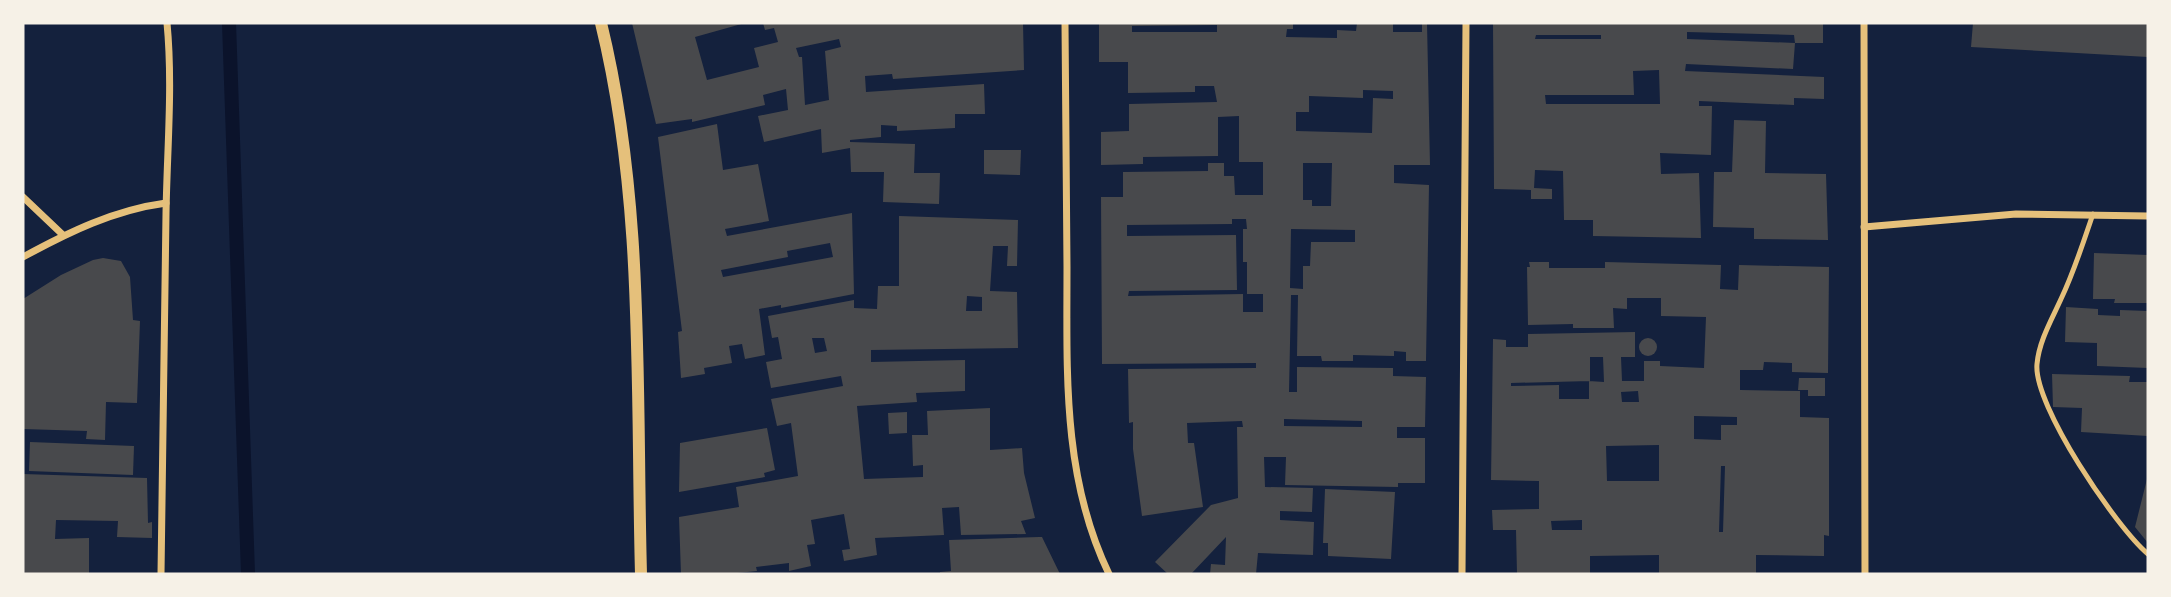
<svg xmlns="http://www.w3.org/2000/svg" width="2171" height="597" viewBox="0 0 2171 597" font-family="'Zilla Slab',serif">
<rect width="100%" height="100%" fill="#14213d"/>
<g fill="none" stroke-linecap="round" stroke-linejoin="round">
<!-- stream -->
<path stroke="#0b132b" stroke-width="14" d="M229 23 248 574"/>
</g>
<!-- building -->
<g fill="#48494c" fill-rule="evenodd">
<path d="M632 23H745L695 37 707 80 759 67 754 48 778 42 774 28 765 30 763 23H1023L1024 70 893 79 892 74 865 76 866 92 984 84 985 114H955V128L897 131V126L881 125V137L850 140V142L915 144 914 173H940L939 204 883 202 884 172H851L850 148 822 153 821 129 764 142 758 116 788 110 786 89 763 95 765 105 692 122V119L656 124ZM839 39 841 47 825 51 829 100 805 105 802 57H799L796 48Z"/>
<path d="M1099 23H1293V29H1287L1286 37 1337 38V30L1356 31 1357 23H1393V32H1422V23H1427L1430 165H1394V183L1429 185 1426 361H1406V352L1394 351V356L1353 355V361H1322L1321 356H1297L1298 295H1291L1289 392H1297V367L1393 368V376L1426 377 1425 427H1397V438H1425V483H1398V487L1285 485 1286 457H1264L1265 487 1313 488 1312 512 1280 511V520L1314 522 1313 555 1258 553 1256 574H1210L1211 564 1225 565 1226 537 1191 574H1168L1155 562 1211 505 1238 498 1237 427H1243L1242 421 1187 423 1188 443H1194L1203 507 1142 516 1133 449V422L1129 423 1128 369 1256 368V363L1102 364 1101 197H1123V172L1208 171V163H1224V176H1234L1235 195H1263V162H1239V116L1218 117V156L1143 157V164L1101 165V132L1129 131V104L1217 102 1214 86H1195V92L1128 93V62H1099ZM1217 25V32H1132V26ZM1363 90 1393 91V99L1373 98 1372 133 1296 131V112H1309V96L1363 98ZM1303 163H1332L1331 206H1312V200H1303ZM1232 219H1246L1247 229H1243V262H1247V294H1263V312H1243V294L1128 296 1129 291 1237 290 1236 235 1127 236V225L1232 224ZM1291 229 1355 230V242H1311L1310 266H1303V289L1290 288ZM1284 419 1362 421V427L1284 426Z"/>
<path d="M1493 23H1823V43H1795L1794 35 1687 32V39L1795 43 1793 69 1686 64 1685 71 1824 77V99L1794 98V105L1699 101V106H1712L1711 155 1660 153 1661 174 1699 173 1701 238 1593 236V220H1564L1563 171 1535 170 1534 188 1552 189V199H1531V190L1494 189ZM1536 35H1601V39H1535ZM1659 70 1660 104H1546L1545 95H1634L1633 71Z"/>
<path d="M1973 23H2148V57L1971 47Z"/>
<path d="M1734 120 1766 121 1765 173 1826 174 1828 240 1754 239V228L1713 227 1714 172H1732Z"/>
<path d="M717 124 723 170 758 164 769 221 725 229 727 236 852 213 854 294 781 308V305L759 309 765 355 745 359 742 344 729 346 732 363 704 368 705 374 681 378 678 332 682 331 658 137ZM830 243 833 257 723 277 721 270 788 257 787 251Z"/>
<path d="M984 150H1021L1020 175 984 174Z"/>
<path d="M899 216 1018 220 1017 266H1007L1008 246H993L990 291 1017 292 1018 348 871 350V362L965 360V391L916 393 917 402 857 406 864 479 923 477V465L913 466 912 435H928L927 411 990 408V450L1022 448 1024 473 1035 518 1021 521 1026 534 961 535 959 507 942 508 944 535 875 538 877 555 844 561 842 550 850 549 844 514 811 520 815 544 807 545 811 566 789 571V563L756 567 757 571 728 574H681L679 517 739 507 736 487 798 476 791 423 777 426 771 399 843 386 841 376 771 388 766 362 782 359 778 337 772 338 768 316 854 300V308L877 309 878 286H899ZM967 296 982 297V311H966ZM812 338H824L827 351 815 353Z"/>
<path d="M2094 253 2148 255V303H2114L2115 299H2093Z"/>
<path d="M103 258 121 261 130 277 133 320 140 321 137 403 106 402 105 440 86 439 87 431 23 429V299L61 275 93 260Z"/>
<path d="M1529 262H1549V268H1605V262L1721 265 1720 289 1738 290 1739 265 1829 267 1828 373 1792 372V363L1764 362 1763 370H1740V390L1800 391V417L1829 418V536L1824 535V556L1756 555V574H1659V555L1590 556V574H1517L1516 530H1493L1492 510 1539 509V481L1491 480 1493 339 1506 340V347H1528V334L1635 332V357H1621L1622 381H1644V361H1660V366L1704 368 1706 317 1661 316V298H1627V309L1613 308 1614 328H1573V324L1528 325 1527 267H1530ZM1590 357H1603L1604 382 1589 381V399H1559V385L1511 386V383L1590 381ZM1638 391 1639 402H1622L1621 392ZM1694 416 1737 417V425H1721V440L1694 439ZM1659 445V481H1607L1606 446ZM1721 466H1725L1723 532H1719ZM1582 520V530H1552L1551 521Z"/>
<path d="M2066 307 2098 309V315L2120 316V310L2148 311V368L2097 366V343L2065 342Z"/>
<circle cx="1648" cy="347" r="9"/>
<path d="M2052 374 2130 376 2129 382H2148V436L2081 432 2082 408 2053 407Z"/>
<path d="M1799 378H1825V396H1808V390H1798Z"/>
<path d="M907 412V433L889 434 888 413Z"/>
<path d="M767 428 775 470 764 473 765 477 679 492 680 443Z"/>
<path d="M30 442 134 446 133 475 29 471Z"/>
<path d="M23 474 147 478 148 523 152 522V538L117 537 118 521 56 520 55 539 89 538V574H23Z"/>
<path d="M2147 479H2148V543L2135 527Z"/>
<path d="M1325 489 1395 492 1391 559 1328 556V543H1323Z"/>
<path d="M1039 537H1042L1060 574H940V572L951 571 949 540Z"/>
</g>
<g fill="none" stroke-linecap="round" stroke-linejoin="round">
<!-- service -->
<path stroke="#e5c07b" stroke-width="5" d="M2093 214C2083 243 2074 272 2061 299 2052 319 2039 341 2037 364 2033 405 2116 527 2148 554"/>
<!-- minor -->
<g stroke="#e5c07b" stroke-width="7">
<path d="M1065 23C1066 104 1066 186 1067 267 1067 372 1062 477 1109 574"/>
<path d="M1864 23 1865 574"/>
<path d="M23 197 63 235"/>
<path d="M1864 227 2016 214 2148 216"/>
<path d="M23 257C69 232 114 210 166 203"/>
<path d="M161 574C163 454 164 334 166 214 167 150 173 86 167 23"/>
<path d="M1462 574 1466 23"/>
</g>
<!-- tertiary -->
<path stroke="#e5c07b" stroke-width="12" d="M601 23C645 202 636 391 641 574"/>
</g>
<!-- border -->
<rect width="2171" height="597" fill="none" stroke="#f6f1e7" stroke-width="49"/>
</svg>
